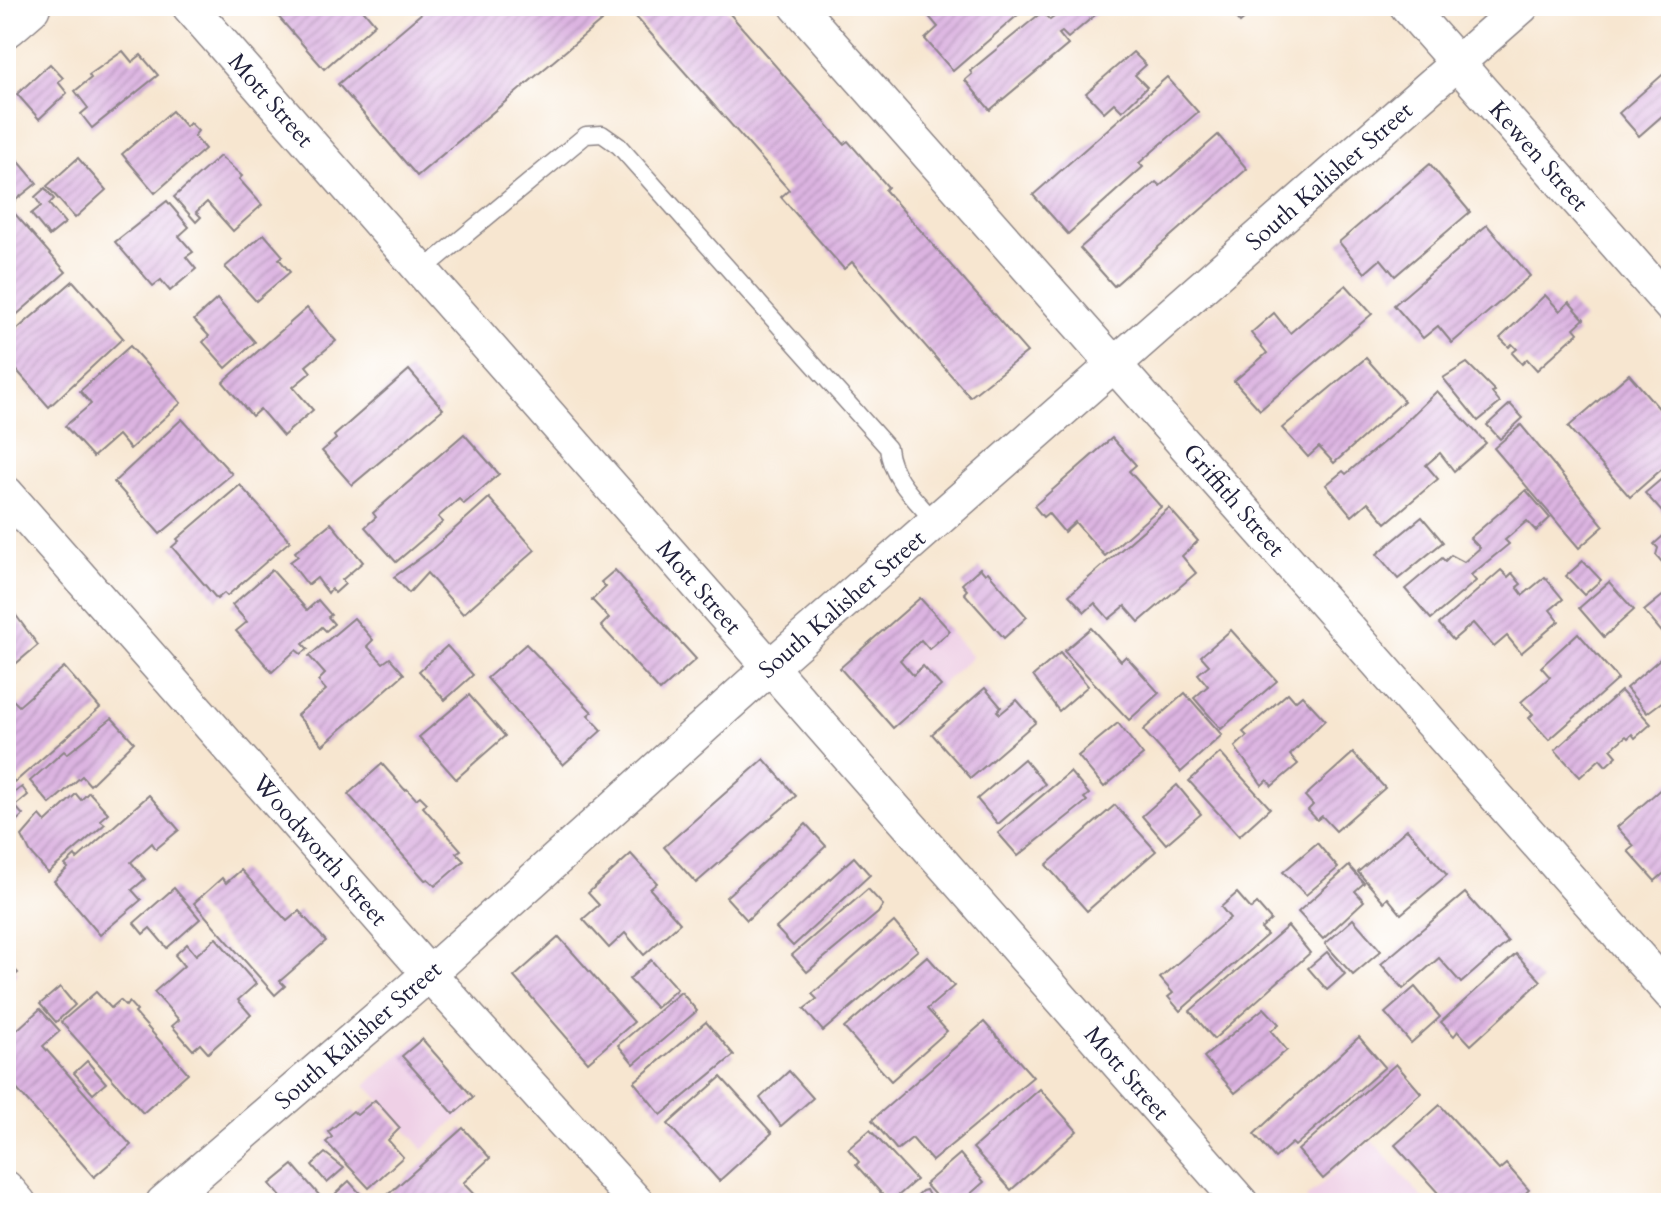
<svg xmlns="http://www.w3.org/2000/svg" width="1677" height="1209" viewBox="0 0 1677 1209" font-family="Cardo,serif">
<defs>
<pattern id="building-hatch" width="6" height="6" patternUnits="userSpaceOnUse" patternTransform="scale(2)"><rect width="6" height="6" fill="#dcb4e1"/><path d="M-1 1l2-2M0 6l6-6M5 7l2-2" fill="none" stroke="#bc9ac2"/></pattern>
</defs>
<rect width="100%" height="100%" fill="#fff"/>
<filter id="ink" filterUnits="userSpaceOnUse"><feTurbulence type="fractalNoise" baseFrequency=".0125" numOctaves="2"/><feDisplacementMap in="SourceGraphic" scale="16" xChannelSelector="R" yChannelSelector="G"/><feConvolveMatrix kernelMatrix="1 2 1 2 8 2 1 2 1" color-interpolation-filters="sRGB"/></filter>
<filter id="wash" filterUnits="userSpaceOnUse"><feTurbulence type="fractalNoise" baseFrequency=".006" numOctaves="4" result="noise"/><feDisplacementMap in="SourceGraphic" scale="32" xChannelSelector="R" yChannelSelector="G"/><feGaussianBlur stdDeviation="1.8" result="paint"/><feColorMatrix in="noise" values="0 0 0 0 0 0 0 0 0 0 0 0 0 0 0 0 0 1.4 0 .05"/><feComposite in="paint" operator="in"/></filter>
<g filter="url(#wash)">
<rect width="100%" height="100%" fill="#f7e6d0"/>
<!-- built -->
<g fill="#efd0e6">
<path d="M920 598 972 657 893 728 840 669Z"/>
<path d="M419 1038 476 1103 423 1149 366 1085Z"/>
<path d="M1372 1140 1427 1203H1310L1306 1198Z"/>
</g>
<g id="blocks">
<!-- building -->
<g fill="url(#building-hatch)">
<path d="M269 6H360L375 24 324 69Z"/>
<path d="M430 6H619L417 176 338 84Z"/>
<path d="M648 6H723L844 144 848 141 888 187 885 190 1027 352 970 397 852 262 844 269 781 197 789 190 636 17Z"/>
<path d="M920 6H1012L1019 14 953 71 925 39 938 27Z"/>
<path d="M1069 6H1098L1101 10 1068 38 1062 32 1059 34 1068 45 990 110 965 80 972 74 970 71 1042 12 1050 20Z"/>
<path d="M1226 6H1260L1240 23Z"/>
<path d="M123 51 132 62 141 55 158 75 92 128 81 114 88 108 75 91 91 78 89 75Z"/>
<path d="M1133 52 1146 65 1135 75 1147 87 1122 111 1114 103 1104 112 1086 93Z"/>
<path d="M50 64 63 78 58 82 67 93 39 119 17 94Z"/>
<path d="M1669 69 1671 108 1639 136 1619 113Z"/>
<path d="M1167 77 1198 112 1139 163 1143 167 1068 234 1033 195Z"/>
<path d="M172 111 186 127 190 123 198 131 194 136 205 149 155 193 122 154Z"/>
<path d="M1218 135 1247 169 1114 286 1080 248 1156 182 1160 186Z"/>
<path d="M220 156 242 176 239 179 262 205 233 231 207 202 196 212 201 217 196 222 174 197Z"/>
<path d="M15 157 37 183 6 208V165Z"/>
<path d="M78 158 106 190 75 218 47 186Z"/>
<path d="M1430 164 1470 212 1395 276 1381 259 1365 273 1339 242Z"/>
<path d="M45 188 54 199 49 204 65 223 49 236 31 214 41 206 35 197Z"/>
<path d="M167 201 189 227 179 236 193 252 186 257 196 269 170 291 161 280 153 286 115 242Z"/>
<path d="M15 214 66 272 14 317 6 307V223Z"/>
<path d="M1487 225 1530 276 1452 343 1438 326 1423 338 1394 305Z"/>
<path d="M264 234 283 256 279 259 290 272 256 301 225 267Z"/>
<path d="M73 281 123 338 49 407 6 358V339Z"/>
<path d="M1346 285 1372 314 1260 410 1234 381 1267 353 1251 333 1274 313 1290 333Z"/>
<path d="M1545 295 1560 311 1569 302 1584 319 1574 328 1578 333 1537 370 1527 359 1522 364 1512 353 1517 349 1512 344 1509 347 1500 338Z"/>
<path d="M217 299 255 342 226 368 203 342 209 336 194 320Z"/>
<path d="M307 308 336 341 306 366 311 372 293 387 313 410 283 436 260 409 252 416 223 382Z"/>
<path d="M130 346 181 403 130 449 118 435 93 457 65 426 91 404 80 391Z"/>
<path d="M1366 358 1404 401 1334 463 1319 447 1308 457 1282 428Z"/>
<path d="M1467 363 1495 391 1492 393 1500 403 1478 421 1443 378Z"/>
<path d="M409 370 443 409 352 485 322 451 336 439 334 436Z"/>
<path d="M1629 374 1671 422V461L1630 497 1568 427Z"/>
<path d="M1437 391 1486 443 1454 471 1440 453 1426 465 1438 479 1386 523 1368 502 1352 516 1326 485 1343 471 1346 474 1393 434Z"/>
<path d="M1510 404 1523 418 1500 439 1487 425Z"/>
<path d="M182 419 232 474 160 534 114 482Z"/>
<path d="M1521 425 1604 526 1579 548 1494 448Z"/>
<path d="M464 434 499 474 464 504 459 499 438 517 443 522 396 562 365 527 376 517 373 513Z"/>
<path d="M1112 438 1136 465 1129 471 1161 507 1105 556 1075 522 1064 532 1048 513 1043 517 1034 506Z"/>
<path d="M1671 471V522L1645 493Z"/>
<path d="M240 485 290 541 227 596 224 593 217 599 172 547 179 541 177 539Z"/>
<path d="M1526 490 1550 518 1536 531 1527 521 1505 540 1509 544 1471 575 1476 581 1431 619 1405 589 1442 558 1445 561 1451 555 1464 562 1480 548 1470 538Z"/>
<path d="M489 498 535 550 463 614 427 573 409 593 394 577 431 550Z"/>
<path d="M1169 508 1198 541 1182 556 1196 573 1139 622 1125 606 1109 619 1095 603 1085 612 1069 595Z"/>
<path d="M1422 517 1443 542 1398 579 1377 554Z"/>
<path d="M331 523 363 562 342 580 345 584 335 593 331 589 328 593 317 578 308 585 290 562 298 556 295 552Z"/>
<path d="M1671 529V567L1667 568 1656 555 1658 548 1654 544Z"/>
<path d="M1583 561 1601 580 1584 595 1566 576Z"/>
<path d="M980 568 985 574 988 572 1027 617 1004 638 964 593 967 590 962 584Z"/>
<path d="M272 570 307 610 318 600 331 615 328 617 334 624 326 631 322 627 303 644 308 649 301 654 296 650 272 672 236 631 247 622 232 605Z"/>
<path d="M615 570 696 659 660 691 601 626 609 618 592 600 606 587 601 582Z"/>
<path d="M1501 570 1508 577 1512 573 1521 584 1517 587 1523 595 1545 577 1563 599 1550 610 1559 621 1521 653 1507 636 1494 647 1473 623 1453 640 1439 624Z"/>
<path d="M1609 582 1634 610 1604 637 1579 608Z"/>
<path d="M1671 589V643L1644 611Z"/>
<path d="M920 598 950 631 929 649 921 640 900 660 913 675 923 666 941 686 893 728 840 668Z"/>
<path d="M6 602 38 645 6 672Z"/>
<path d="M354 618 373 640 367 646 383 663 390 658 404 674 323 745 297 715 326 690 318 681 325 674 309 656Z"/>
<path d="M1091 628 1121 661 1126 656 1159 693 1129 720 1064 651Z"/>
<path d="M1231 630 1277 681 1221 729 1194 698 1208 686 1198 674 1209 665 1201 656Z"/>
<path d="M1578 633 1618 679 1549 740 1529 718 1533 714 1521 702 1550 677 1541 667Z"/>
<path d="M526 644 592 712 588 715 602 730 563 765 487 678Z"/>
<path d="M447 646 473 675 445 700 419 671Z"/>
<path d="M1060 653 1088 686 1059 711 1033 676Z"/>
<path d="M1667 653 1671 658V695L1647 713 1626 688Z"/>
<path d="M64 667 100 708 15 782 6 772V704L12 699 19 706Z"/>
<path d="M985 688 1001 707 997 711 1000 714 1017 700 1036 722 971 778 932 734Z"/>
<path d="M1621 691 1651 724 1635 738 1632 734 1628 738 1626 736 1611 749 1617 756 1606 766 1600 759 1580 777 1555 750Z"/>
<path d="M1185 693 1222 735 1181 772 1143 730Z"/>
<path d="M1288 693 1295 701 1302 695 1325 720 1290 755 1298 764 1272 786 1267 780 1262 785 1235 747 1247 736 1243 732Z"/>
<path d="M469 695 505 736 456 779 419 737Z"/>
<path d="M112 718 134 742 90 785 82 776 50 804 30 781 64 751 67 754Z"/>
<path d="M1118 723 1143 755 1104 787 1078 756Z"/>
<path d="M1220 753 1270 808 1239 836 1189 781Z"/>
<path d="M1353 753 1385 788 1336 831 1322 816 1317 820 1308 810 1313 805 1305 796Z"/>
<path d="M764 759 796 796 696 883 664 847Z"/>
<path d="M1024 759 1045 784 998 824 977 799Z"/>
<path d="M382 764 405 790 407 789 416 799 420 796 427 803 423 807 461 850 456 853 464 861 435 886 428 879 425 880 348 794Z"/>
<path d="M1070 772 1089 794 1084 798 1087 801 1018 856 998 833Z"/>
<path d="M1671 780V867L1655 881 1628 851 1634 846 1617 827Z"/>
<path d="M1177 785 1201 814 1166 844 1142 816Z"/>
<path d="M22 787 28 795 15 806 23 815 6 830V799Z"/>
<path d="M89 792 108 813 100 820 105 824 48 873 30 852 22 836 40 815 46 822 76 794 81 800Z"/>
<path d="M149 795 179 830 156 849 152 843 131 862 145 879 132 890 141 900 100 935 54 881 68 868 65 865 75 856 77 859Z"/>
<path d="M1115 805 1156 851 1087 911 1046 865Z"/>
<path d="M806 824 826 846 747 920 726 897Z"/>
<path d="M1407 829 1447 875 1401 914 1388 898 1384 902 1358 872Z"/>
<path d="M1317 843 1338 868 1306 895 1283 872Z"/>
<path d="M631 854 657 883 650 889 680 923 644 955 625 933 609 948 583 919 599 905 588 893Z"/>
<path d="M854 857 870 875 793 946 776 928Z"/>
<path d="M1349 866 1364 883 1355 891 1364 901 1323 939 1298 912Z"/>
<path d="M241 870 287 921 299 911 326 941 280 981 285 986 275 995 194 903 222 878 226 883Z"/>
<path d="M174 888 200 919 167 948 150 928 143 934 134 923Z"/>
<path d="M868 889 883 905 878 913 807 972 792 955Z"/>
<path d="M1237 893 1251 909 1257 904 1271 920 1261 929 1267 935 1180 1011 1168 997 1173 993 1160 978 1230 918 1221 907Z"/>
<path d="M1465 893 1508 942 1461 983 1439 958 1403 989 1381 964Z"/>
<path d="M1353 919 1381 951 1353 975 1325 944Z"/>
<path d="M894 922 918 950 823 1031 804 1009 817 999 812 994Z"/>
<path d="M1288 926 1310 953 1214 1039 1190 1011Z"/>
<path d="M559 937 634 1022 588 1062 514 977Z"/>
<path d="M216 938 256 984 238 1000 251 1015 208 1053 200 1044 193 1050 172 1026 179 1020 154 992 184 966 175 955 187 944 196 955Z"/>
<path d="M1327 952 1345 974 1327 990 1308 968Z"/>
<path d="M1516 954 1541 981 1471 1045 1458 1031 1454 1036 1441 1022Z"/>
<path d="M927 956 954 986 927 1009 947 1031 891 1081 844 1028Z"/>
<path d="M6 960 18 973 6 983Z"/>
<path d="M651 960 677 989 656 1008 629 979Z"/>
<path d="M60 987 75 1005 56 1022 40 1004Z"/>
<path d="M1415 987 1440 1017 1411 1043 1385 1013Z"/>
<path d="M96 992 111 1008 120 1000 126 1006 129 1002 137 1011 135 1013 188 1073 143 1113 61 1022Z"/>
<path d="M681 992 697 1011 634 1064 618 1045Z"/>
<path d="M1264 1008 1279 1024 1271 1031 1287 1050 1235 1093 1204 1057Z"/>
<path d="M40 1009 60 1031 43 1046 131 1145 94 1177 6 1077V1040Z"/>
<path d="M706 1022 734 1055 661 1115 634 1082Z"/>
<path d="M984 1022 1033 1077 932 1161 912 1138 897 1150 872 1120Z"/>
<path d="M1359 1037 1385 1067 1295 1146 1292 1143 1275 1158 1254 1134Z"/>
<path d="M422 1039 473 1097 454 1114 402 1056Z"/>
<path d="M87 1061 106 1083 93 1094 74 1073Z"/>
<path d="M1396 1064 1421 1093 1323 1179 1298 1150Z"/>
<path d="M789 1071 813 1098 781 1126 760 1098Z"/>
<path d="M721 1077 772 1133 719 1181 668 1124Z"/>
<path d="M1040 1089 1077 1131 1011 1190 973 1148Z"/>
<path d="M375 1100 400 1128 388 1140 403 1157 369 1188 326 1142 332 1137 328 1132 353 1111 357 1115Z"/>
<path d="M1440 1105 1499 1170 1506 1164 1529 1190 1515 1203H1447L1395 1145Z"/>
<path d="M463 1128 490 1158 463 1183 482 1203H386L383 1199Z"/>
<path d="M870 1130 916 1180 890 1203 856 1165 859 1162 848 1149Z"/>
<path d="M325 1153 344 1168 327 1183 312 1165Z"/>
<path d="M960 1154 984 1182 960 1203H942L925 1184Z"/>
<path d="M293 1165 326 1203H286L270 1184Z"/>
<path d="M349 1181 365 1199 361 1203H344L336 1193Z"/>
<path d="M926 1190 933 1203H909L922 1191Z"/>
</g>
</g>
</g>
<g filter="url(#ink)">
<use href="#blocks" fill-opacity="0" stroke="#8c8486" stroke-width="2"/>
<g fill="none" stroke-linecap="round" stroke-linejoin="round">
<defs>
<path id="lane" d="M422 271 586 135 602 134 619 146 888 448C891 479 916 500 935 522"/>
<g id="street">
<path d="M189 6 1241 1203"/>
<path d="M797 6 1671 994"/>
<path d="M1407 6 1671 306"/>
<path d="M6 493 429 974 637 1203"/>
<path d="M6 1188 19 1203"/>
<path d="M163 1203 429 974 770 667 1522 6"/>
</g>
<path id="secondary" d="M6 25 28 6"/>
</defs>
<!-- lane casing -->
<use href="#lane" stroke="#8c8486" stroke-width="19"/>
<!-- street casing -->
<use href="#street" stroke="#8c8486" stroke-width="37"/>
<!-- secondary casing -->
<use href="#secondary" stroke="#8c8486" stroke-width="47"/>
<!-- lane -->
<use href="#lane" stroke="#fff" stroke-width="16"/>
<!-- street -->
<use href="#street" stroke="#fff" stroke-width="34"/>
<!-- secondary -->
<use href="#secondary" stroke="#fff" stroke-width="44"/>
</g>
</g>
<g text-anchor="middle" stroke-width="8" stroke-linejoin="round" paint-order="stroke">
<!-- street labels -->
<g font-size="24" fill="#22223b" stroke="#fff">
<text transform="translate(271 100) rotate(49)" y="8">Mott Street</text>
<text transform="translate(1539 156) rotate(49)" y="8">Kewen Street</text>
<text transform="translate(1329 176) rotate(-41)" y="8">South Kalisher Street</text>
<text transform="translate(1234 500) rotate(49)" y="8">Griffith Street</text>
<text transform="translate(699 587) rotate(49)" y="8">Mott Street</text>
<text transform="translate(842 604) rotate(-41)" y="8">South Kalisher Street</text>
<text transform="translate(320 850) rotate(49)" y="8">Woodworth Street</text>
<text transform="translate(358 1035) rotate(-41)" y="8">South Kalisher Street</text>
<text transform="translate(1127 1073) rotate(49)" y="8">Mott Street</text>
</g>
</g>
<!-- margin -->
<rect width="1677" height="1209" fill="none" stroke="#fff" stroke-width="32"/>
</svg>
